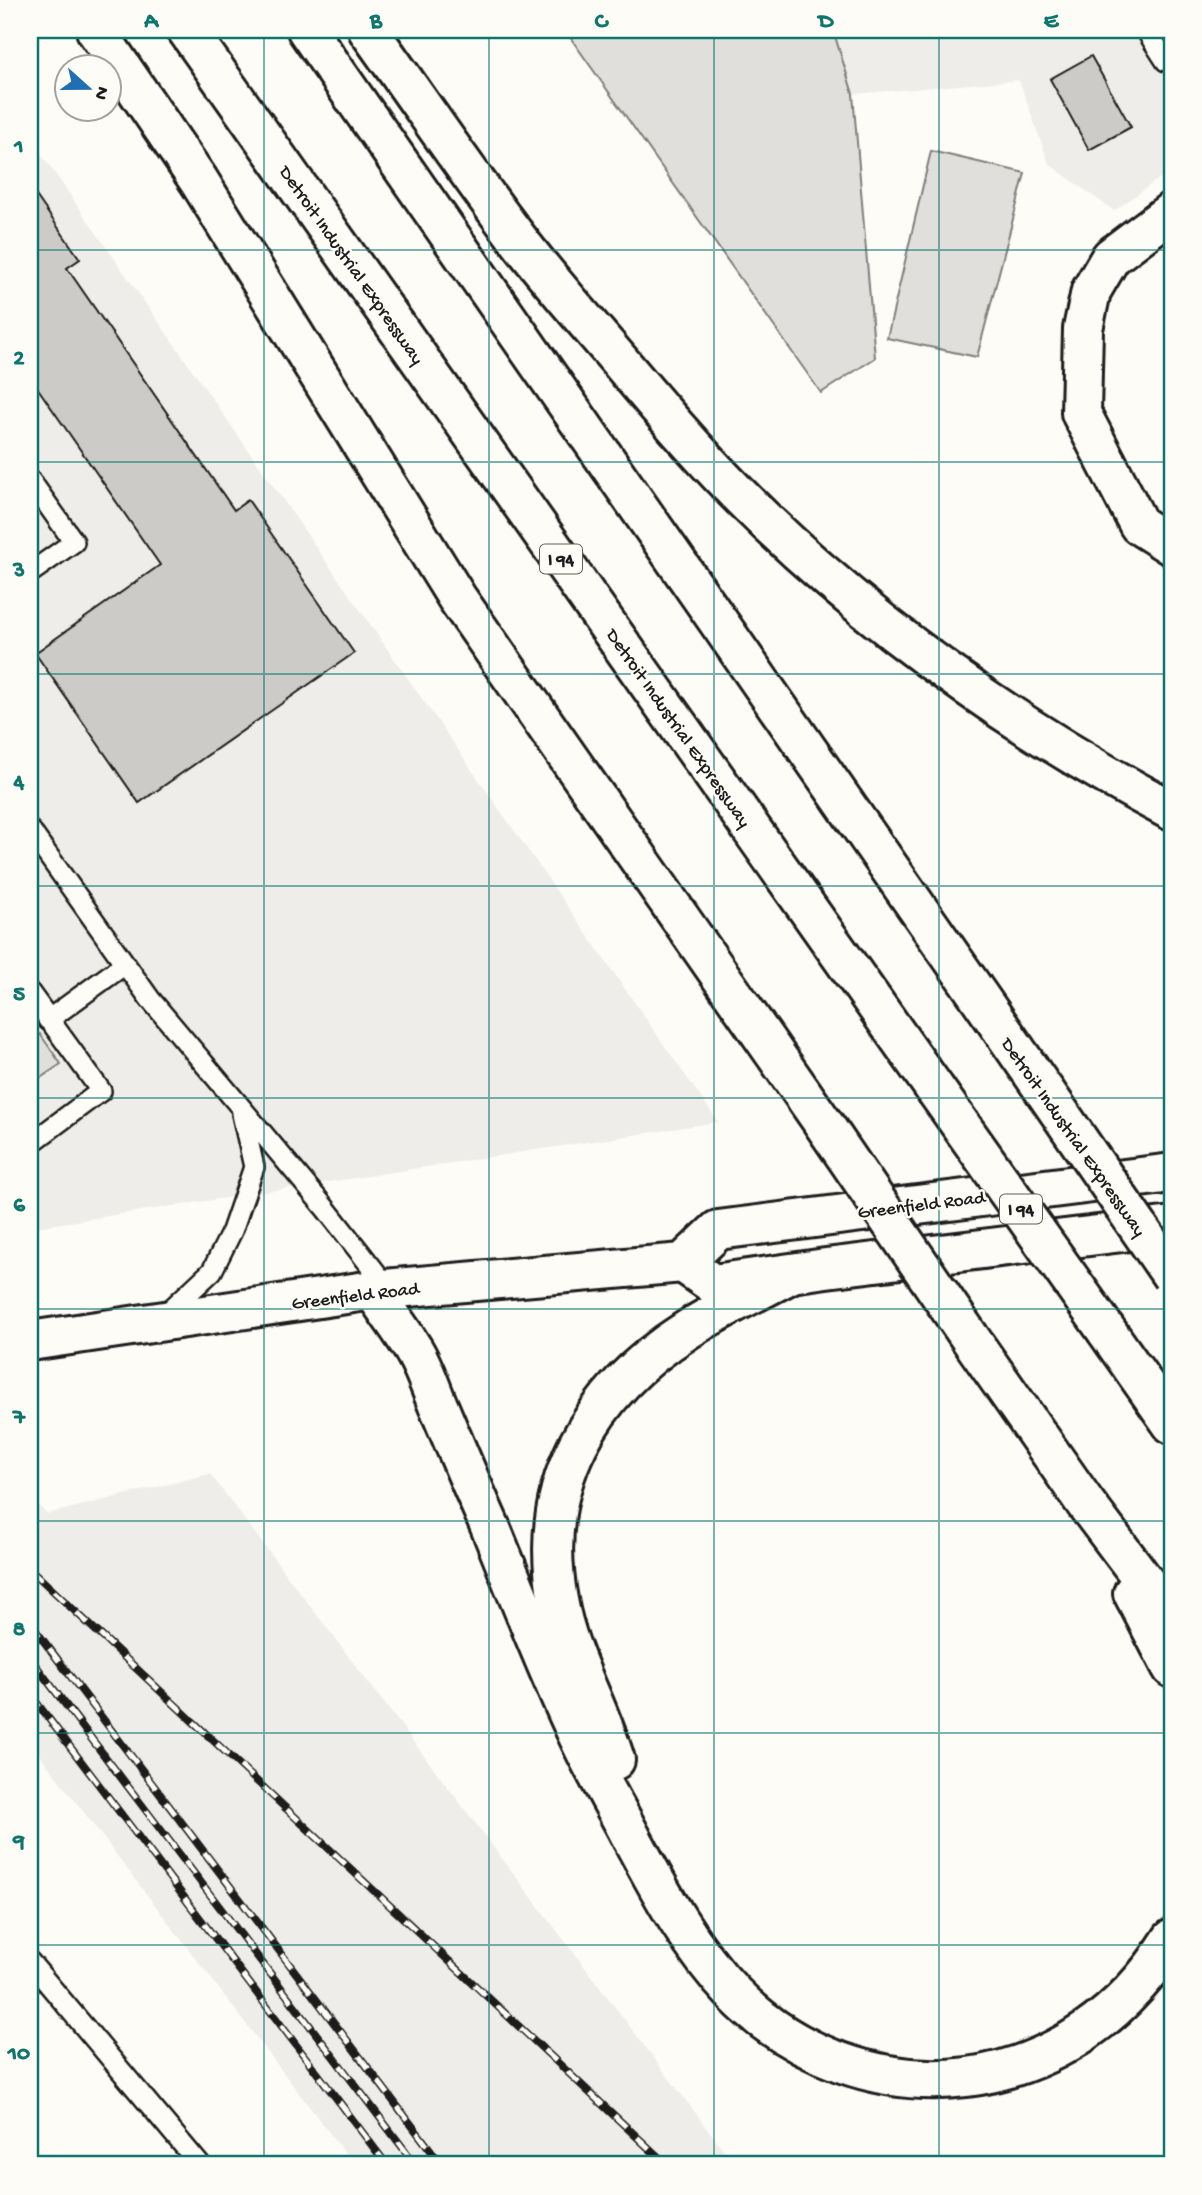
<svg xmlns="http://www.w3.org/2000/svg" width="1202" height="2195" viewBox="0 0 1202 2195" font-family="'Gochi Hand',sans-serif">
<rect width="100%" height="100%" fill="#fdfcf7"/>
<filter id="ink" filterUnits="userSpaceOnUse"><feTurbulence type="fractalNoise" baseFrequency=".0143" numOctaves="2"/><feDisplacementMap in="SourceGraphic" scale="14" xChannelSelector="R" yChannelSelector="G"/><feConvolveMatrix kernelMatrix="1 2 1 2 8 2 1 2 1" color-interpolation-filters="sRGB"/></filter>
<g filter="url(#ink)">
<!-- built -->
<g fill="#eeede9">
<path d="M833 30H1172V169L1114 211 1049 164 1019 80 853 94Z"/>
<path d="M30 138 718 1122 30 1228Z"/>
<path d="M210 1474 735 2165H354L30 1742V1497L47 1514Z"/>
</g>
<!-- green -->
<g fill="#e0dfdb" stroke="#7e7e7c" stroke-width="2">
<path d="M565 30H833L853 94 875 358 821 393Z"/>
<path d="M931 151 1025 173 977 357 887 338Z"/>
<path d="M40 1034 61 1064 30 1085V1041Z"/>
</g>
<!-- building -->
<g fill="#cccbc8" stroke="#1c1c1c" stroke-width="2">
<path d="M1091 56 1131 127 1089 150 1050 79Z"/>
<path d="M30 187 80 259 67 268 234 510 248 500 354 653 139 803 35 653 160 565 30 377Z"/>
</g>
<g fill="none" stroke-linecap="round" stroke-linejoin="round">
<defs>
<g id="lane">
<path d="M1146 30 1166 61"/>
<path d="M30 480 74 542 30 573"/>
<path d="M30 830 150 999 326 1209 388 1288"/>
<path d="M30 993 101 1091 30 1144"/>
<path d="M48 1020 125 964"/>
<path d="M164 1316 212 1271 232 1231 254 1167 242 1114"/>
<path d="M30 1962 200 2165"/>
</g>
<path id="street" d="M1172 211 1111 257 1091 291 1083 329 1081 413 1139 525 1172 546"/>
<g id="secondary">
<path d="M683 1263 713 1284 826 1268 1172 1226"/>
<path d="M30 1341 373 1290 683 1263 718 1230 1172 1173"/>
</g>
<g id="highway">
<path d="M96 30 199 181 457 598 823 1123"/>
<path d="M187 30 935 1089"/>
<path d="M307 30 1046 1093"/>
<path d="M368 30C420 102 470 177 524 247 556 288 590 326 623 365 663 413 704 461 749 505 874 628 1017 729 1172 811"/>
<path d="M373 1290C386 1310 401 1329 413 1349 425 1368 431 1390 440 1410 456 1448 472 1486 489 1524 519 1597 547 1671 581 1742 596 1774 614 1804 630 1835 660 1891 690 1948 734 1994 793 2055 883 2088 967 2077 1055 2065 1125 2014 1172 1939"/>
<path d="M1106 1330 1172 1424"/>
<path d="M970 1338 1086 1504 1172 1618"/>
<path d="M1133 1593 1172 1668"/>
<path d="M615 1760C599 1706 568 1656 558 1600 536 1484 591 1391 687 1330 720 1309 756 1292 790 1274"/>
</g>
</defs>
<!-- lane casing -->
<use href="#lane" stroke="#1c1c1c" stroke-width="24"/>
<!-- street casing -->
<use href="#street" stroke="#1c1c1c" stroke-width="44"/>
<!-- secondary casing -->
<use href="#secondary" stroke="#1c1c1c" stroke-width="44"/>
<!-- highway casing -->
<use href="#highway" stroke="#1c1c1c" stroke-width="44"/>
<!-- lane -->
<use href="#lane" stroke="#fdfcf7" stroke-width="19"/>
<!-- street -->
<use href="#street" stroke="#fdfcf7" stroke-width="38"/>
<!-- secondary -->
<use href="#secondary" stroke="#fdfcf7" stroke-width="38"/>
<!-- highway -->
<use href="#highway" stroke="#fdfcf7" stroke-width="38"/>
<defs>
<g id="rail">
<path d="M30 1569 667 2165"/>
<path d="M30 1623 442 2165"/>
<path d="M30 1658 416 2165"/>
<path d="M30 1694 387 2165"/>
</g>
</defs>
<!-- rail casing -->
<use href="#rail" stroke="#1c1c1c" stroke-width="8"/>
<!-- rail -->
<use href="#rail" stroke="#fdfcf7" stroke-width="5" stroke-dasharray="16" stroke-linecap="butt"/>
<defs>
<g id="highway-bridge">
<path d="M935 1089 1106 1330"/>
<path d="M1046 1093 1172 1276"/>
<path d="M823 1123 970 1338"/>
</g>
</defs>
<!-- highway-bridge casing -->
<use href="#highway-bridge" stroke="#1c1c1c" stroke-width="44" stroke-linecap="butt"/>
<!-- highway-bridge -->
<use href="#highway-bridge" stroke="#fdfcf7" stroke-width="38"/>
</g>
</g>
<!-- grid -->
<path fill="none" stroke="#0f766e" stroke-width="2" stroke-opacity="0.55" d="M264 30V2165M489 30V2165M714 30V2165M939 30V2165M30 250H1172M30 462H1172M30 674H1172M30 886H1172M30 1098H1172M30 1309H1172M30 1521H1172M30 1733H1172M30 1945H1172"/>
<g text-anchor="middle" stroke-width="5" stroke-linejoin="round" paint-order="stroke">
<!-- shield labels -->
<g fill="#fdfcf7" stroke="#605f5e" stroke-width="2">
<rect x="540" y="544.5" width="42" height="29" rx="5"/>
<rect x="1000" y="1194.5" width="42" height="29" rx="5"/>
</g>
<g font-size="18" font-weight="bold" fill="#1c1c1c">
<text x="561" y="565">I 94</text>
<text x="1021" y="1215">I 94</text>
</g>
<!-- street labels -->
<g font-size="19" fill="#1c1c1c" stroke="#fdfcf7">
<text transform="translate(353 264) rotate(55)" y="7">Detroit Industrial Expressway</text>
<text transform="translate(680 727) rotate(55)" y="7">Detroit Industrial Expressway</text>
<text transform="translate(1075 1136) rotate(55)" y="7">Detroit Industrial Expressway</text>
<text transform="translate(921 1203) rotate(-7)" y="7">Greenfield Road</text>
<text transform="translate(355 1294) rotate(-7)" y="7">Greenfield Road</text>
</g>
</g>
<!-- margin -->
<rect width="1202" height="2195" fill="none" stroke="#fdfcf7" stroke-width="77"/>
<!-- north arrow -->
<g transform="translate(88 88) rotate(111)"><circle r="33" fill="#fdfcf7" stroke="#a3a29f" stroke-width="2"/>
<path d="M0-5L12 26L0 18L-12 26Z" fill="#1f6fb2"/>
<text y="-10" font-size="19" font-weight="bold" text-anchor="middle" fill="#1c1c1c">N</text>
</g>
<rect x="38" y="38" width="1126" height="2118" fill="none" stroke="#0f766e" stroke-width="2.5"/>
<g font-size="23" text-anchor="middle" font-weight="bold" fill="#0f766e">
<text x="151" y="27">A</text>
<text x="376" y="27">B</text>
<text x="601" y="27">C</text>
<text x="826" y="27">D</text>
<text x="1051" y="27">E</text>
<text x="19" y="152">1</text>
<text x="19" y="364">2</text>
<text x="19" y="576">3</text>
<text x="19" y="788">4</text>
<text x="19" y="1000">5</text>
<text x="19" y="1211">6</text>
<text x="19" y="1423">7</text>
<text x="19" y="1635">8</text>
<text x="19" y="1847">9</text>
<text x="19" y="2059">10</text>
</g>
</svg>
